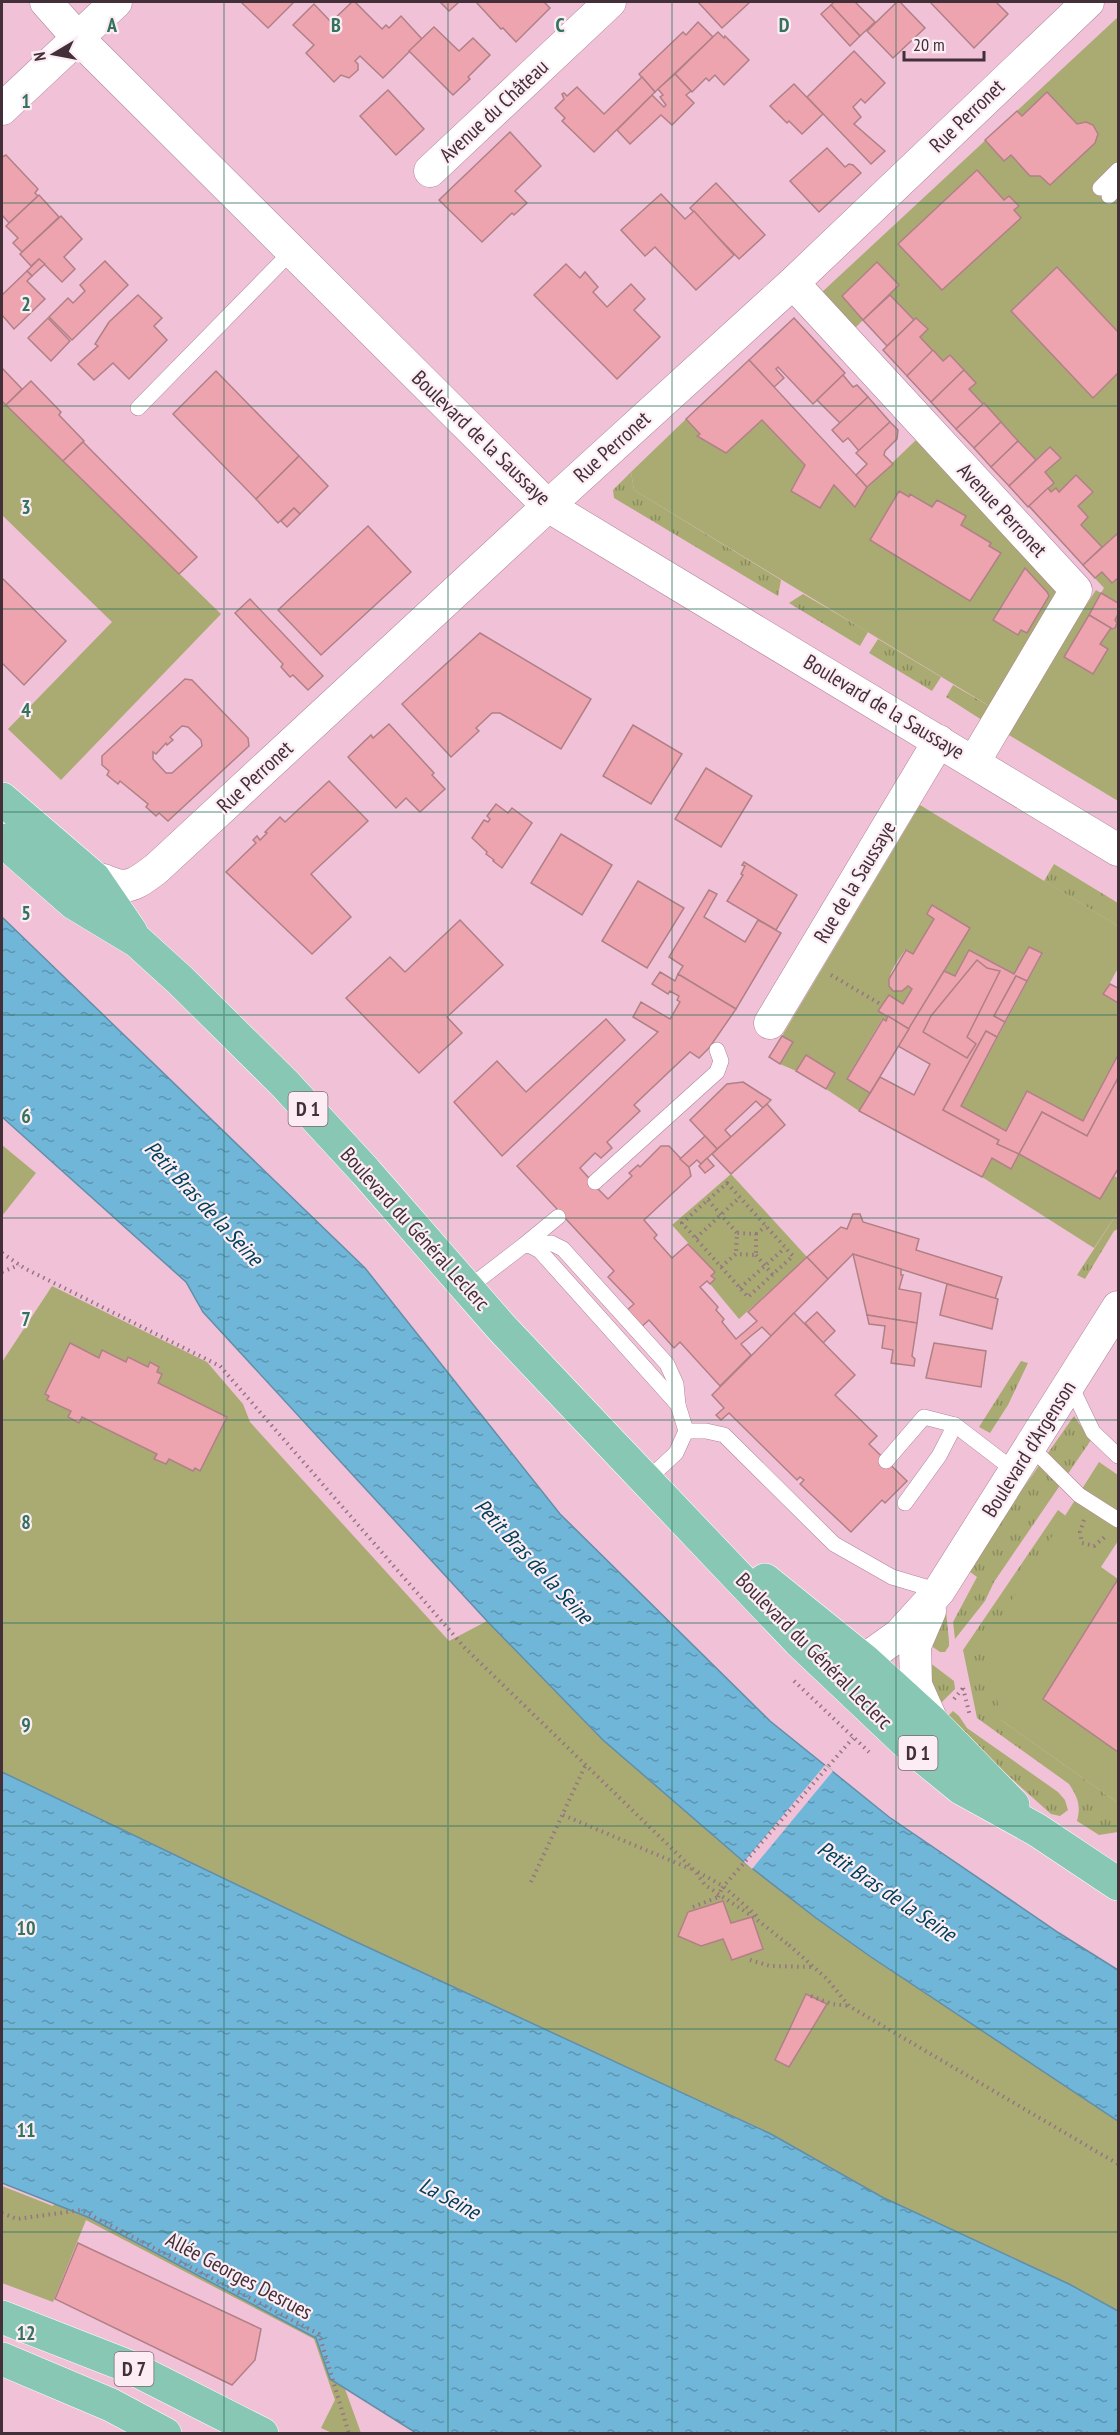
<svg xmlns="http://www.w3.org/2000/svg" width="1120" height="2435" viewBox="0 0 1120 2435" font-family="'PT Sans Narrow',sans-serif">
<defs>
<pattern id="grass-tufts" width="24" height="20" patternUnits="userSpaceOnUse" patternTransform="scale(1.5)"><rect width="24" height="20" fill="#a9ab72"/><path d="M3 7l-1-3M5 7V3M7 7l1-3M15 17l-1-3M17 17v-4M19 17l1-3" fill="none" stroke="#8b8c5f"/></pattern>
<pattern id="water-ripples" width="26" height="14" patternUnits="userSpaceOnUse" patternTransform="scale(1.5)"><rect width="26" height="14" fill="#6fb6d8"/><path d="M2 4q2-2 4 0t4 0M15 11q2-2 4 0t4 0" fill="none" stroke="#5d94b0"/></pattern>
</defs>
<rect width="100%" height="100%" fill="#f1c2d7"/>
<!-- grass -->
<g fill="url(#grass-tufts)">
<path d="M631 472 634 490 781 580 778 596 614 498 613 490Z"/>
<path d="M803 594 868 632 860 646 789 603Z"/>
<path d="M878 639 941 677 932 691 869 653Z"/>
<path d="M953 685 991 707 985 722 946 697Z"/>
<path d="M1054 864 1118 903V926L1044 881Z"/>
<path d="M1118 1212V1229L1114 1231 1085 1279 1077 1275Z"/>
<path d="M1021 1361 1028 1363 1008 1405 990 1433 979 1427Z"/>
<path d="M1074 1416 1091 1440 994 1582 985 1601 955 1639 953 1622 977 1577 966 1569Z"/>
<path d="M1058 1510 1066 1516 1054 1535 1001 1720 1118 1803V1832L1099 1835 1077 1821C1081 1805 1078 1798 1069 1784L977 1718 963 1650Z"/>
<path d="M944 1610 946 1611 949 1641V1646L945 1652H940L930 1645Z"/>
<path d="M925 1659 954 1681 955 1689 937 1707Z"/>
<path d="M953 1711 959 1716 967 1728 1058 1792 1065 1800 1068 1810 1060 1816 1051 1814 945 1719Z"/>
</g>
<!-- green -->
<g fill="#a9ab72">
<path d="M1118 17V801L1004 732 1096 590 1101 593 1104 588 883 350 887 345 863 320 854 329 821 293Z"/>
<path d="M2 401 221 614 61 780 8 729 112 622 2 515Z"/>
<path d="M686 419 700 434 697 436 726 453 762 420 805 465 791 491 834 485 855 507 867 487 916 440 1055 590 1057 598 991 707 634 490 631 472Z"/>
<path d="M920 805 1118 926V968L1104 994 1118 1003V1055L1083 1121 1028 1091 1006 1131 961 1106 1042 954 1029 947 1014 974 969 950 955 976 944 971 970 928 933 905 927 914 934 919 913 954 905 950C898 961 882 979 893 991H902L908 986 912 989 903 1004 889 995 879 1011 888 1016 886 1021 882 1019 847 1078 870 1093 859 1111 826 1089 835 1073 806 1055 796 1071 780 1064 793 1042 782 1036Z"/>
<path d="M2 1145 36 1173 2 1216Z"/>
<path d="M1019 1154 1100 1199 1114 1176 1118 1178V1212L1094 1248 982 1177 992 1158 1011 1169Z"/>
<path d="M731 1174 807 1257 739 1319 710 1284 714 1280 711 1276 714 1272 672 1225Z"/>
<path d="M52 1286 207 1362 243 1404 250 1422 449 1641 487 1621 603 1740 816 1918 871 1957 1118 2121V2311L1069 2284 882 2197 771 2134 350 1939 2 1772V1362Z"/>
<path d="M1099 1462 1118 1475V1541L1101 1567 1118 1579 1043 1699 1118 1752V1803L1001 1720 986 1641Z"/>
<path d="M2 2186 53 2206 61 2193 324 2331 361 2433H332L321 2428 335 2400 314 2339 86 2220 53 2302 2 2283Z"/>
</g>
<!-- water -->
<g fill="url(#water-ripples)" stroke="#628ea8" stroke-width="1.5">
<path d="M2 917 365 1268 560 1514 770 1721 889 1817 1059 1933 1118 1970V2121L871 1957 816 1918 744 1862 603 1740 487 1621 203 1312 186 1282 2 1117Z"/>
<path d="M2 1772 350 1939 771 2134 882 2197 1069 2284 1118 2311V2433H416L330 2379 316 2338 90 2218 2 2183Z"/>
</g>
<!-- pier -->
<path fill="#f1c2d7" d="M825 1765 833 1771 752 1869 744 1862Z"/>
<!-- building -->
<g fill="#eda4ae" stroke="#b08087" stroke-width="1.5" fill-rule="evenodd">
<path d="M241 2H294L268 28Z"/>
<path d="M352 2H355L382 29 386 25 389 28 401 16 422 39 383 78 360 56 355 61 358 64V70L349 78 341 75 334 82 306 53 314 45 293 25 314 4 331 22Z"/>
<path d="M440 2H459L449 11Z"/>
<path d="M476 2H544L550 8 516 42 503 28 501 29Z"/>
<path d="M698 2H747L749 3 722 28Z"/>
<path d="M834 2H855L875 22 860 36 831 5Z"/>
<path d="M897 2H900L925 28 893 58 867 31Z"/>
<path d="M930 2H996L1008 14 974 48Z"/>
<path d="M831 5 860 36 850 46 821 14Z"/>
<path d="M698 22 713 37 655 92 639 74 683 32 686 35Z"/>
<path d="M434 27 459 51 473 38 490 55 468 77 470 79 453 95 409 51Z"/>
<path d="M718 32 724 38 725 36 749 60 724 85 715 75 709 81 706 78 692 92 675 74Z"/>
<path d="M854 51 885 83 865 103 861 99 853 107 861 117 854 124 885 151 871 164 807 97Z"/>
<path d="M675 74 691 91 686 95 694 103 672 125 661 115 630 144 617 130 652 95 664 107 666 105 660 97 663 95 658 89Z"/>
<path d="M642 77 655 92 594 152 562 121 565 118 555 108 564 99 562 94 564 93 567 96 577 87 604 114Z"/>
<path d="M794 84 823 114 802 134 789 121 787 123 770 106Z"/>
<path d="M388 90 424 129 396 155 360 116Z"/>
<path d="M1047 92 1077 124 1086 122 1093 125 1098 134 1095 143 1050 185 1040 176H1030L1011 155 1004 161 985 140 1017 111 1022 116Z"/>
<path d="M510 132 541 166 515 191 527 203 514 215 512 213 482 242 439 200Z"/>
<path d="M827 148 845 167 849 164 853 165 861 173 819 212 790 181Z"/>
<path d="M6 155 38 189 35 193 38 196 9 223 2 215V157Z"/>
<path d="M977 170 1004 200 1009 196 1019 206 1014 210 1021 218 942 290 898 244Z"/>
<path d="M716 183 765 235 739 259 690 208Z"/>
<path d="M661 194 685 219 694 211 734 255 696 290 655 247 645 256 621 230Z"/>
<path d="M39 195 59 217 22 252 13 243 18 238 6 226Z"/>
<path d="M61 216 82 239 64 257 75 269 62 282 39 259 31 266 20 254Z"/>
<path d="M39 259 45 264 32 276 27 271Z"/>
<path d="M105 261 128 285 72 340 49 317 68 298 73 303 85 291 80 285Z"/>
<path d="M877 262 899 285 863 320 842 296Z"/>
<path d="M566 264 580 278 585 272 598 287 593 292 607 307 631 284 645 299 634 310 660 337 617 379 534 295Z"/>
<path d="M1057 267 1118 332V373L1093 398 1011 311Z"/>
<path d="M27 271 32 276 27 281 45 299 14 329 2 315V295Z"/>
<path d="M138 295 162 318 154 326 167 340 129 379 113 363 94 380 78 364 98 346 95 344 109 322Z"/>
<path d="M890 295 914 320 887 346 863 320Z"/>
<path d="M48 318 70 341 51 361 28 338Z"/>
<path d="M794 318 845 373 813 404 778 367 776 369 784 378 774 387 749 360Z"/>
<path d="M916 318 928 329 920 337 933 351 907 376 883 350Z"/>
<path d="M933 350 943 361 950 355 964 370 931 402 907 376Z"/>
<path d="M749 360 867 487 855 507 834 485 820 508 791 491 805 465 762 420 726 453 697 436 700 434 686 419Z"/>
<path d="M2 368 22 389 6 405 2 401Z"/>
<path d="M964 370 976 383 969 389 983 404 956 429 931 402Z"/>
<path d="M216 371 299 456 256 499 173 414Z"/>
<path d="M843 375 853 387 857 385 868 397 840 423 817 400Z"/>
<path d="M31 381 61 412 59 415 84 441 63 461 6 405Z"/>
<path d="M868 397 890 422 859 451 848 438 843 442 832 430Z"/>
<path d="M984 403 1001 422 974 448 956 429Z"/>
<path d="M890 422 898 430 897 439 885 451 884 455 893 464 867 487 856 475 867 464 856 453Z"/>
<path d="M1001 422 1018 441 991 467 974 448Z"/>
<path d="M1018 441 1036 460 1009 486 991 467Z"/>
<path d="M83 442 197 557 179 574 63 461Z"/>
<path d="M1050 447 1061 458 1045 472 1054 483 1028 507 1009 486Z"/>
<path d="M299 456 328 486 300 514 294 508 278 523 256 499Z"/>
<path d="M1076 475 1093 492 1078 506 1088 517 1081 525 1102 547 1083 565 1029 506 1048 488 1051 492 1056 488 1059 492Z"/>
<path d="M899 491 909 497 910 494 932 507 937 500 966 516 961 525 991 543 989 546 1001 553 970 601 870 540Z"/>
<path d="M294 508 300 514 287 527 281 521Z"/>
<path d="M368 526 411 572 321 655 278 610Z"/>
<path d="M1118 533V578L1112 583 1102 572 1095 578 1083 565Z"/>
<path d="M1025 568 1047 592 1049 596 1027 633 1021 630 1018 635 993 620Z"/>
<path d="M2 578 66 641 24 685 2 663Z"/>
<path d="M1101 593 1118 603V614L1115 620 1117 623 1115 628 1112 629 1089 615Z"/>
<path d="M250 599 323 676 308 690 293 675 290 677 281 667 283 664 235 613Z"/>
<path d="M1089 615 1111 628 1100 644 1108 649 1093 674 1064 657Z"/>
<path d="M480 633 591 699 561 749 500 713H492L476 728 479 731 451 757 402 704Z"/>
<path d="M185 679 192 680 248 738 249 746 168 821 159 813 156 816 146 807 148 804 120 781 118 784 107 775 109 771 102 765V756ZM182 726 188 727 201 740 202 746 172 773H166L153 759V752L156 754 166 743 167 745 173 740 170 737Z"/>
<path d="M389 724 434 773 432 775 445 789 420 812 406 798 396 808 348 757 371 735 373 738Z"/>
<path d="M633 725 682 754 651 804 603 776Z"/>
<path d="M706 768 752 796 721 847 675 819Z"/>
<path d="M329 781 368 821 311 874 351 917 312 954 226 872 256 843 253 840 257 836 260 840 267 833 265 832 280 817 285 822Z"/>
<path d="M496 804 508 813 512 808 532 823 502 868 493 861 494 860 486 854 487 852 472 838 484 820 488 822 490 819 487 816Z"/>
<path d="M561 834 612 865 582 915 531 883Z"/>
<path d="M744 862 797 895 776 930 727 901 743 875 741 874 745 866 742 865Z"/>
<path d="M638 881 684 908 647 968 602 941Z"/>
<path d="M709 890 717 894 704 917 745 942 758 920 781 933 736 1009 678 974 683 966 669 957Z"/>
<path d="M932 905 970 928 909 1029 878 1011 889 995 903 1004 912 989 908 986 902 991H893L889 986V979L906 950 913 954 934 919 927 914Z"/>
<path d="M460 920 503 965 447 1017 462 1033 419 1073 346 998 390 957 405 972Z"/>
<path d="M1029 947 1042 953 1027 981 1016 976 994 1016 1005 1022 997 1037 986 1031 943 1110 999 1140 997 1144 1019 1154 1011 1169 992 1158 982 1177 859 1111 880 1077 914 1095 930 1064 898 1046 944 971 955 976 969 950 1014 974Z"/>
<path d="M977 960 987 968 1000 971 967 1037 976 1044 967 1058 923 1032 931 1016Z"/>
<path d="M660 972 675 981 678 974 736 1009 709 1048 699 1058 690 1052 634 1105 640 1111 607 1142 612 1148 601 1158 595 1153 580 1168 588 1177 594 1178 595 1186 608 1199 632 1176 629 1173 638 1165 640 1167 661 1146H669L689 1167 691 1176 644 1220 657 1235 654 1238 672 1258 688 1244 715 1272 711 1276 715 1279 710 1284 707 1281 700 1287 718 1307 716 1310 724 1319 722 1322 736 1339 757 1321 748 1312 807 1257 828 1279 771 1336 762 1327 741 1344 751 1355 720 1386 680 1342 674 1348 649 1320 640 1328 625 1312 634 1304 608 1277 614 1271 565 1218 558 1217 557 1209 517 1166 658 1032 633 1017 641 1002 670 1019 680 1002 677 1000 679 996 670 991 668 994 652 984Z"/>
<path d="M1016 976 1027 981 1005 1022 994 1016Z"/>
<path d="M1110 984 1118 988V1003L1103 994Z"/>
<path d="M888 1016 909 1029 870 1093 847 1079 883 1019 886 1021Z"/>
<path d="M606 1019 625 1040 502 1156 454 1102 497 1061 526 1092Z"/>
<path d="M986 1031 997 1037 961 1106 1006 1131 1027 1091 1083 1121 1118 1055V1078L1087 1136 1042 1112 1019 1154 997 1144 999 1140 943 1110Z"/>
<path d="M782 1036 793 1042 780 1064 769 1057Z"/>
<path d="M806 1055 835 1073 826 1089 796 1071Z"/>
<path d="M1118 1078V1169L1100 1199 1019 1154 1042 1112 1087 1136Z"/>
<path d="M743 1082 771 1100 763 1108 756 1101 725 1130 731 1137 717 1149 690 1120 727 1084Z"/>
<path d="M767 1104 785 1125 731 1174 712 1154Z"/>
<path d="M705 1136 717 1149 701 1164 697 1160 689 1167 680 1159Z"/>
<path d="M707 1158 714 1166 705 1173 699 1166Z"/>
<path d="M853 1214H860L863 1222 919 1239 916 1250 1002 1277 995 1299 853 1254 828 1279 807 1257 841 1227 847 1229Z"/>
<path d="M853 1254 901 1269V1275H903L899 1289 921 1293 917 1323 867 1315Z"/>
<path d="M947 1284 998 1299 992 1329 940 1315Z"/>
<path d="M817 1312 835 1331 823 1343 805 1323Z"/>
<path d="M794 1313 855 1375 835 1395 877 1436 869 1444 907 1481 885 1503 882 1500 851 1532 800 1484 804 1480 800 1477 797 1480 729 1413 721 1420 716 1415 724 1408 712 1395Z"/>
<path d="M867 1315 917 1323 912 1356 915 1359 914 1366 891 1363 893 1350 882 1348 885 1326 869 1324Z"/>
<path d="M70 1343 99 1358 102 1350 126 1362 128 1357 148 1367 150 1362 159 1367 157 1372 162 1374 158 1383 227 1417 200 1471 195 1468 193 1471 169 1459 166 1464 154 1459 157 1454 82 1417 79 1423 68 1417 71 1411 47 1400 49 1396 45 1394Z"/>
<path d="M934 1343 986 1351 981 1387 926 1378Z"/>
<path d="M1118 1579V1752L1043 1699Z"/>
<path d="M723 1901 731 1923 752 1917 763 1949 732 1960 723 1939 701 1946 678 1936 688 1912Z"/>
<path d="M806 1994 827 2004 789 2067 775 2060Z"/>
<path d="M78 2243 261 2329 255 2360 232 2385 55 2299Z"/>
</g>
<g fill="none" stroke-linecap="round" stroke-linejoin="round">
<defs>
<g id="lane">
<path d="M1100 188 1118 170"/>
<path d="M1109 196 1118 187"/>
<path d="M138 408 292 251"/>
<path d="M595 1182 717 1072 721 1061 717 1050"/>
<path d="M524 1245 558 1217"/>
<path d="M531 1246 551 1243 563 1249 667 1364 676 1384 678 1405"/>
<path d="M468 1288 524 1245 531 1246 540 1251 678 1405 686 1431 676 1453 647 1480"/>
<path d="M1070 1384 1093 1432 1118 1456"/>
<path d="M686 1431H706L724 1435 834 1544 892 1577 939 1591"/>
<path d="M1030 1446 1079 1495 1118 1520"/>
<path d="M886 1461 924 1417 955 1425 1015 1471"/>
<path d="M905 1503 939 1456 955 1425"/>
</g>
<g id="street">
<path d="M46 2 77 37 548 506 1118 850"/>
<path d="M2 109 116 2"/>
<path d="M430 171 610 2"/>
<path d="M793 283 1076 590 974 762"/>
<path d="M94 878C103 879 109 883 117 885 132 889 145 877 156 869L548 506 793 283 1088 2"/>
<path d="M770 1023 939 741"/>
<path d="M930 1611 915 1646 916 1685 933 1723"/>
<path d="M864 1660 899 1635 939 1591 1118 1307"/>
</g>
<g id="primary">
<path d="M2 799 94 878 131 932"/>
<path d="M2 840 74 903 137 941 180 980 285 1084 365 1171 501 1327 605 1437 799 1641 912 1748 961 1788 1037 1830 1118 1884"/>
<path d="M765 1580 864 1660 933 1723 1013 1805"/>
<path d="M2 2317 130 2367 262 2434"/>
<path d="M2 2359 111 2405 165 2434"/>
</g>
</defs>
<!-- lane casing -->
<use href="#lane" stroke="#b08498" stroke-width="16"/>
<!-- street casing -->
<use href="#street" stroke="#b08498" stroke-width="33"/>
<!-- primary casing -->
<use href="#primary" stroke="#fff" stroke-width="34"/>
<!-- path -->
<g stroke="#957483" stroke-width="4" stroke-dasharray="1.5 4.5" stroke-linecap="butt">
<path d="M831 975 882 1005"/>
<path d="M727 1183 793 1256 748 1297 682 1223Z"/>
<path d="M708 1200 737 1233"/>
<path d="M756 1234 766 1226"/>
<path d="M696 1238 740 1197"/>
<path d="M2 1253 24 1268 220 1366 465 1648 695 1871 705 1885 755 1918 790 1946"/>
<path d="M756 1255 773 1275"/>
<path d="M721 1267 736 1254 756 1255V1234L737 1233 736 1254"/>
<path d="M2 1272 19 1265"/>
<path d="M740 1288 785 1248"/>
<path d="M1084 1520 1080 1532 1082 1543 1094 1546 1106 1536"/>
<path d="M794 1681 869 1752"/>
<path d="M963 1688 970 1716"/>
<path d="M954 1699 963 1688"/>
<path d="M563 1815 691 1869"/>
<path d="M698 1872 723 1886 759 1918"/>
<path d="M531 1882 586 1764"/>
<path d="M722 1888 853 1738"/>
<path d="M693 1907 718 1897"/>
<path d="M789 1945 827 1979 849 2006 1118 2164"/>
<path d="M750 1960 770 1966 813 1967"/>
<path d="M811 1996 832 2004 849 2006"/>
<path d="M2 2213 17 2219 81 2210 319 2334 349 2434"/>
</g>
<!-- lane -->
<use href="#lane" stroke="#fff" stroke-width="15"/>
<!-- street -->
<use href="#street" stroke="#fff" stroke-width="32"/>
<!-- primary -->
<use href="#primary" stroke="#88c7b4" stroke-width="33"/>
<!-- path-bridge -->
<path stroke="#957483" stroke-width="4" stroke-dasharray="1.5 4.5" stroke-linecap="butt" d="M718 1897 722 1888"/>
</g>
<!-- grid -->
<path fill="none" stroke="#34725e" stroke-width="1.5" stroke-opacity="0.55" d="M224 2V2434M448 2V2434M672 2V2434M896 2V2434M2 203H1118M2 406H1118M2 609H1118M2 812H1118M2 1015H1118M2 1218H1118M2 1420H1118M2 1623H1118M2 1826H1118M2 2029H1118M2 2232H1118"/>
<g text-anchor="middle" stroke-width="4.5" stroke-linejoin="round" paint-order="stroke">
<!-- shield labels -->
<g fill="#fcedf4" stroke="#7a6870" stroke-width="1.5">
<rect x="288.5" y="1092" width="39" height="34" rx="4.5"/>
<rect x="898.5" y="1736" width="39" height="34" rx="4.5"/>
<rect x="114.5" y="2352" width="39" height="34" rx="4.5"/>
</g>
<g font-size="20" font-weight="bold" fill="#422f38">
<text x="308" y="1116">D 1</text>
<text x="918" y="1760">D 1</text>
<text x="134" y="2376">D 7</text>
</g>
<!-- street labels -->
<g font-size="21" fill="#422f38" stroke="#fcedf4">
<text transform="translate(494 111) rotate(-43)" y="7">Avenue du Château</text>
<text transform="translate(967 116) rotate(-44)" y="7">Rue Perronet</text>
<text transform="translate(481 438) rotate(44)" y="7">Boulevard de la Saussaye</text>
<text transform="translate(612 447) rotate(-42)" y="7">Rue Perronet</text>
<text transform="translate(1002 510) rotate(47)" y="7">Avenue Perronet</text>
<text transform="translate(884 707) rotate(31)" y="7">Boulevard de la Saussaye</text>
<text transform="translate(255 777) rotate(-43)" y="7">Rue Perronet</text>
<text transform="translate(855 882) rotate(-59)" y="7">Rue de la Saussaye</text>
<text transform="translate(415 1229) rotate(48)" y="7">Boulevard du Général Leclerc</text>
<text transform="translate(1029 1449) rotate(-58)" y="7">Boulevard d'Argenson</text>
<text transform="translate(814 1651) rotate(45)" y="7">Boulevard du Général Leclerc</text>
<text transform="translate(239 2276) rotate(28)" y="7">Allée Georges Desrues</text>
</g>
<!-- water labels -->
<g font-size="22" font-style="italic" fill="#004159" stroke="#fcedf4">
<text transform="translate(204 1203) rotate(47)" y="8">Petit Bras de la Seine</text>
<text transform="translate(534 1561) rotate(47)" y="8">Petit Bras de la Seine</text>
<text transform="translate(887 1891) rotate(34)" y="8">Petit Bras de la Seine</text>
<text transform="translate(450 2198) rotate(28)" y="8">La Seine</text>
</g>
</g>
<g font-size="20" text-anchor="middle" font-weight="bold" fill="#34725e" stroke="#fcedf4" stroke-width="4.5" stroke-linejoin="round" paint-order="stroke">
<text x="112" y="32">A</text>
<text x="336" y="32">B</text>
<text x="560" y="32">C</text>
<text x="784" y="32">D</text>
<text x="26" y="108">1</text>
<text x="26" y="311">2</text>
<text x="26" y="514">3</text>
<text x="26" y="717">4</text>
<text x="26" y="920">5</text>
<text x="26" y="1123">6</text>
<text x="26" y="1326">7</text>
<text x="26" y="1529">8</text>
<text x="26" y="1732">9</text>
<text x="26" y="1935">10</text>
<text x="26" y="2137">11</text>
<text x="26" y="2340">12</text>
</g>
<!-- border -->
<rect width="1120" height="2435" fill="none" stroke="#422f38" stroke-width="6"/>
<!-- north arrow -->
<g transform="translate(54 54) rotate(260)" stroke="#fcedf4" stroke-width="4.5" paint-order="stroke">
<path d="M0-4.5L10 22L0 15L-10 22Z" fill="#422f38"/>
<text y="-9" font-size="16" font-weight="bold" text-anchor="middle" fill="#422f38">N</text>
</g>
<!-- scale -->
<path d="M904 51v9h80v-9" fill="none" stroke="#422f38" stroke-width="3"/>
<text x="913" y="51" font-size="18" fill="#422f38" stroke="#fcedf4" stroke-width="4.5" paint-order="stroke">20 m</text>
</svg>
